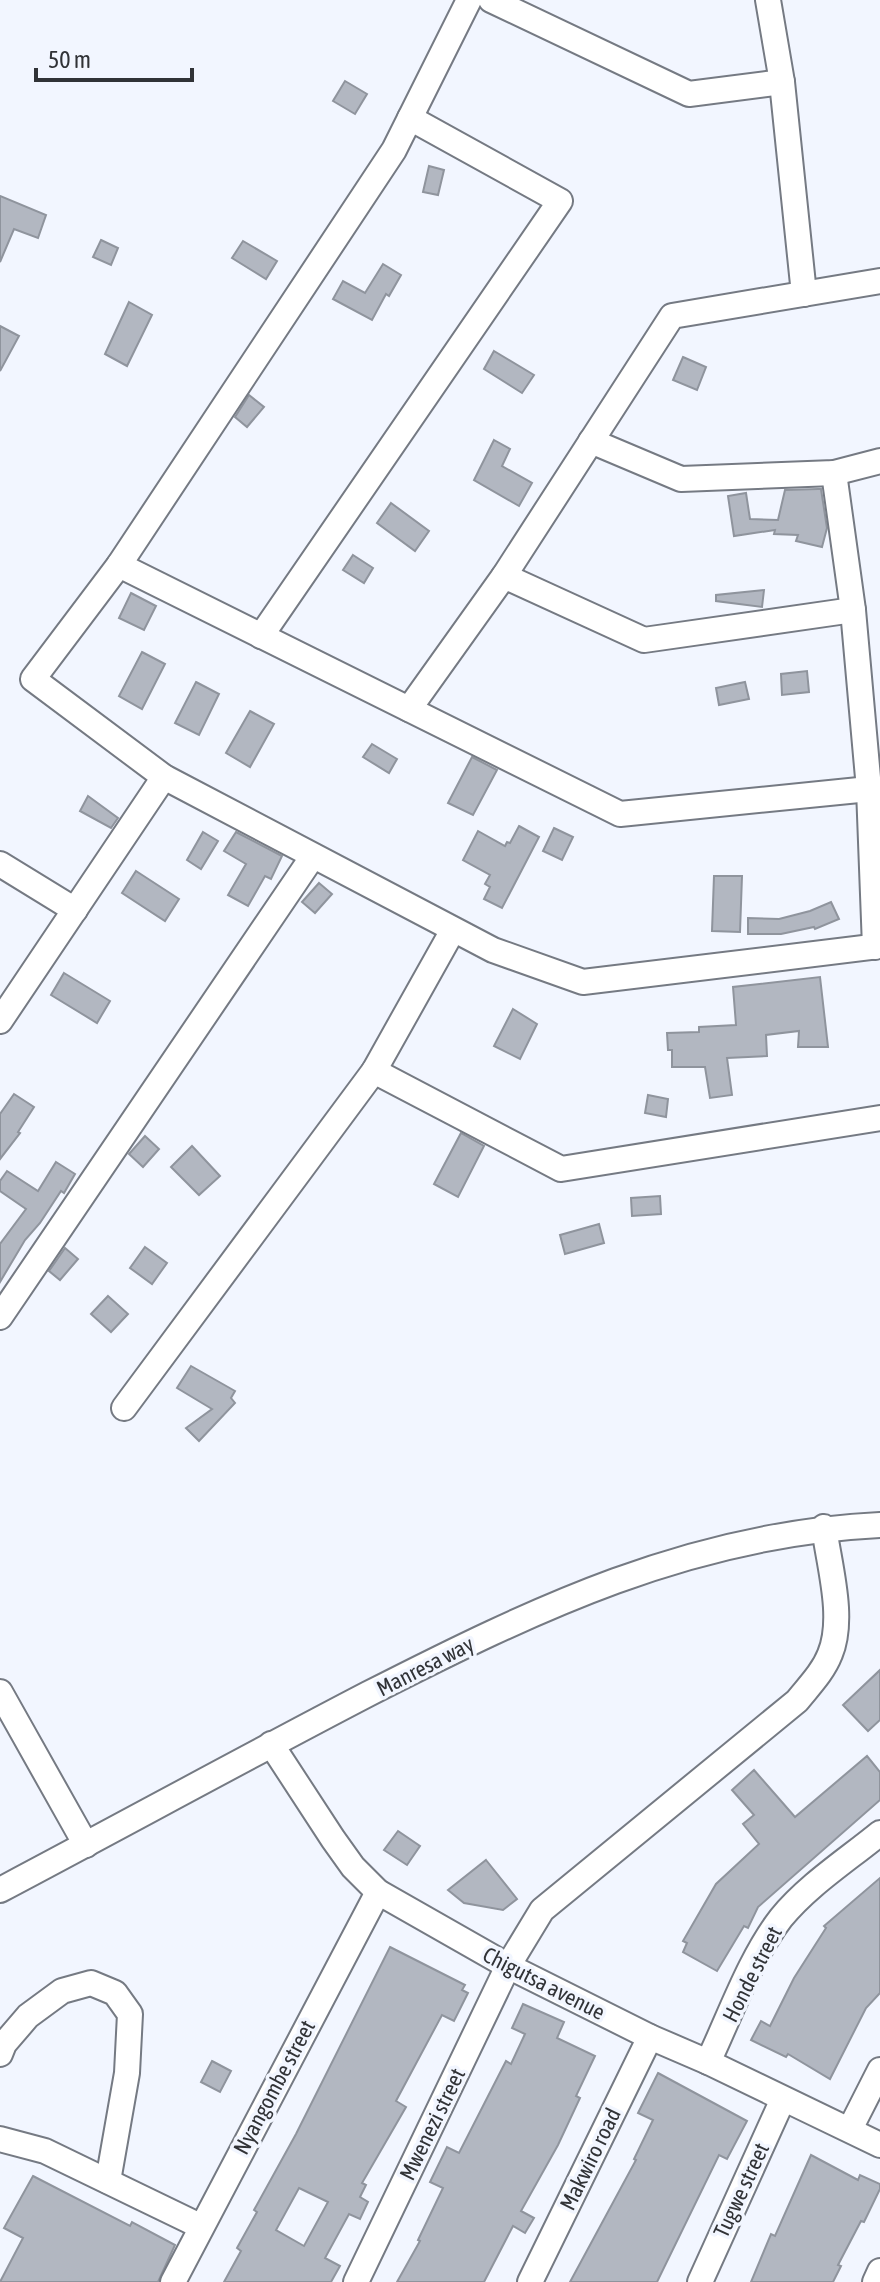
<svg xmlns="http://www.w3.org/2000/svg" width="880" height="2282" viewBox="0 0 880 2282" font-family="'Asap Condensed',sans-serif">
<rect width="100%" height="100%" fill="#f2f6ff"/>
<!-- building -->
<g fill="#b2b7c1" stroke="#8f949d" stroke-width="2" fill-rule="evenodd">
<path d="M345 81 367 94 355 114 333 101Z"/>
<path d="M429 166 444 170 438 195 423 192Z"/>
<path d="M0 196 46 215 38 238 14 229 0 262Z"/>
<path d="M101 240 118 248 111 265 93 257Z"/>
<path d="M243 241 277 261 266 279 232 258Z"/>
<path d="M383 264 401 275 389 296 386 294 372 320 333 299 343 281 365 293Z"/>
<path d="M129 302 152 315 127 366 105 354Z"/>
<path d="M0 326 19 336 0 371Z"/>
<path d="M494 351 534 375 522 393 484 369Z"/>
<path d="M683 357 706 367 697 390 673 380Z"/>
<path d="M249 395 264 407 247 427 235 417Z"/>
<path d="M494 440 510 449 502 466 532 483 519 506 474 480Z"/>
<path d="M818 489H821L827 528 822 547 796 541 798 535 774 534 775 530 734 536 728 496 746 493 750 519 778 520 785 490Z"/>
<path d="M391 503 429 531 415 551 377 523Z"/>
<path d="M353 555 373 568 364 583 343 570Z"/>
<path d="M764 590 762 607 716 601V595Z"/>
<path d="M131 593 156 606 144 630 119 618Z"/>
<path d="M142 652 165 664 142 709 119 696Z"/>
<path d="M807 671 809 692 782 695 781 674Z"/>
<path d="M196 682 219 694 199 735 175 723Z"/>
<path d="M745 682 749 699 719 705 716 688Z"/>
<path d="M250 711 274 724 250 767 226 753Z"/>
<path d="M372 744 397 759 389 773 363 757Z"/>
<path d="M472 757 497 770 473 815 448 803Z"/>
<path d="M88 796 118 818 111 828 80 811Z"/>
<path d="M519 826 539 837 502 908 484 899 490 887 485 884 490 875 463 860 478 831 505 846 507 842 510 843Z"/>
<path d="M554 828 573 837 562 860 543 851Z"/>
<path d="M203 832 218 841 201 869 187 860Z"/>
<path d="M236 832 282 856 271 879 265 876 248 906 228 895 246 864 224 851Z"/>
<path d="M136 871 179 899 165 921 122 893Z"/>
<path d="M714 876H742L740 932 712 931Z"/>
<path d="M319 883 332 894 315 913 302 902Z"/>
<path d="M831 902 839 919 815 929 814 927 781 934H748V918L779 919 810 911Z"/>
<path d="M64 973 110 1001 97 1023 51 995Z"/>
<path d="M820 977 828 1047H798L799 1031 766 1035 767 1056 727 1058 732 1095 710 1098 705 1067H672V1050H668L667 1033 699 1032V1027L736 1025 733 987Z"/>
<path d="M513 1009 537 1024 520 1059 494 1046Z"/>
<path d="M14 1094 34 1107 18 1132 20 1133 0 1159V1114Z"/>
<path d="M648 1095 668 1099 666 1117 645 1113Z"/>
<path d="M461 1133 484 1146 458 1197 434 1184Z"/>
<path d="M145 1136 159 1149 143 1167 129 1154Z"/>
<path d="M192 1146 220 1176 199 1195 171 1167Z"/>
<path d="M56 1162 75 1174 64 1193 61 1191 40 1223 25 1240 0 1282V1244L26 1209 0 1191V1181L7 1171 38 1191Z"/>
<path d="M660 1196 661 1214 632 1216 631 1198Z"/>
<path d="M599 1224 604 1243 565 1254 560 1235Z"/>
<path d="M145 1247 167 1263 152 1284 130 1268Z"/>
<path d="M65 1248 78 1259 60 1280 49 1271Z"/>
<path d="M108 1296 128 1314 111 1332 91 1314Z"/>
<path d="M191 1366 235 1391 231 1398 235 1403 199 1441 186 1428 212 1409 177 1388Z"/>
<path d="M880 1670V1720L868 1731 843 1705Z"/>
<path d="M867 1756 880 1772V1800L758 1907 748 1928 744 1926 717 1971 683 1952 687 1943 683 1941 716 1884 759 1844 743 1824 754 1815 732 1790 754 1770 795 1817Z"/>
<path d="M398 1831 420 1846 407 1865 384 1850Z"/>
<path d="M486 1860 517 1899 503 1910 464 1903 448 1890Z"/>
<path d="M880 1878V1993L866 2008 830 2079 788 2054 786 2057 751 2040 761 2021 770 2026 794 1978 826 1928 824 1926Z"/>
<path d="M390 1947 465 1985 462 1990 468 1993 454 2021 442 2015 396 2101 406 2107 362 2183 366 2185 360 2197 368 2202 360 2219 349 2214 325 2258 340 2266 331 2282H224L241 2251 237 2248 257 2212 254 2210 296 2134ZM299 2188 328 2202 304 2246 276 2230Z"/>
<path d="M523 2004 564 2022 557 2038 595 2056 576 2096 580 2098 558 2145 521 2211 534 2218 525 2233 513 2226 484 2282H397L420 2241 418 2240 443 2188 430 2182 447 2147 459 2153 506 2061 511 2064 525 2034 512 2028Z"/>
<path d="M212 2061 231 2071 220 2092 201 2082Z"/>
<path d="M658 2073 747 2121 727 2159 719 2155 657 2282H570L636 2160 634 2159 653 2120 638 2113Z"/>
<path d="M811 2155 858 2180 860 2175 880 2184V2189L864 2222 861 2221 838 2265 841 2266 833 2282H751L771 2234 775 2236Z"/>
<path d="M33 2176 130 2226 132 2222 175 2245 158 2282H0L23 2238 4 2228Z"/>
</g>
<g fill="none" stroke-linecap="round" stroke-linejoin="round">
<defs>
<g id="minor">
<path d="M469 0 394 150 119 565 33 679 164 777 493 950 583 982 880 946"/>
<path d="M491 0 689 94 782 82"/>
<path d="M768 0 782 82 804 294"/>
<path d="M591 441 681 479 834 473 880 461"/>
<path d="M834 473 853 610 869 789 875 947"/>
<path d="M119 565 620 814 869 789"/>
<path d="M504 576 644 640 853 610"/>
<path d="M261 636 560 201 410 118"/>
<path d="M409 709 504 576 672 316 880 281"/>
<path d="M0 864 75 910"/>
<path d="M0 1021 164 777"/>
<path d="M374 1071 561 1169 880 1118"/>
<path d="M0 1317 313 856"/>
<path d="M124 1408 374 1071 453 930"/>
<path d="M0 1692 86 1845"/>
<path d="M271 1744 333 1839 353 1867 378 1892 508 1966 650 2037 708 2062 880 2145"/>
<path d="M0 1890C123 1825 245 1758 368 1694 535 1609 690 1534 880 1525"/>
<path d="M0 2054 4 2044 28 2016 62 1991 91 1983 115 1993 130 2014 127 2073 108 2181"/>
<path d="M708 2062C730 2016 750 1958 781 1918 808 1885 847 1860 880 1833"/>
<path d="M850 2129 880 2070"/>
<path d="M0 2139 45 2151 200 2226"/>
<path d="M173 2282 378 1892"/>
<path d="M356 2282 508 1966 542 1910 797 1701C809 1686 823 1672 830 1654 845 1618 829 1565 824 1527"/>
<path d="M530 2282 650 2037"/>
<path d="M700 2282 783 2099"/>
<path d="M875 2282 880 2271"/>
</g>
</defs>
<!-- minor casing -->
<use href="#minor" stroke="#757a83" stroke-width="28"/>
<!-- minor -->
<use href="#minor" stroke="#fff" stroke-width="24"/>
</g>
<g text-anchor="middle" stroke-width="7" stroke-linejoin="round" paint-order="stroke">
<!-- street labels -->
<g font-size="22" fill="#313337" stroke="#f2f6ff">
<text transform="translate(425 1666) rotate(-27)" y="8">Manresa way</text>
<text transform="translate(752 1974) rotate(-63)" y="8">Honde street</text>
<text transform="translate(544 1983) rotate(27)" y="8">Chigutsa avenue</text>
<text transform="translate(274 2087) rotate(-62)" y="8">Nyangombe street</text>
<text transform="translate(432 2124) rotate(-64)" y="8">Mwenezi street</text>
<text transform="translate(590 2159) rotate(-64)" y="8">Makwiro road</text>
<text transform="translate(741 2190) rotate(-65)" y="8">Tugwe street</text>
</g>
</g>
<!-- scale -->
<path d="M36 68v12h156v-12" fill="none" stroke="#313337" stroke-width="4"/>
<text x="48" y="68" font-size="24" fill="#313337" stroke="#f2f6ff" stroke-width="6" paint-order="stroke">50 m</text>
</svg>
